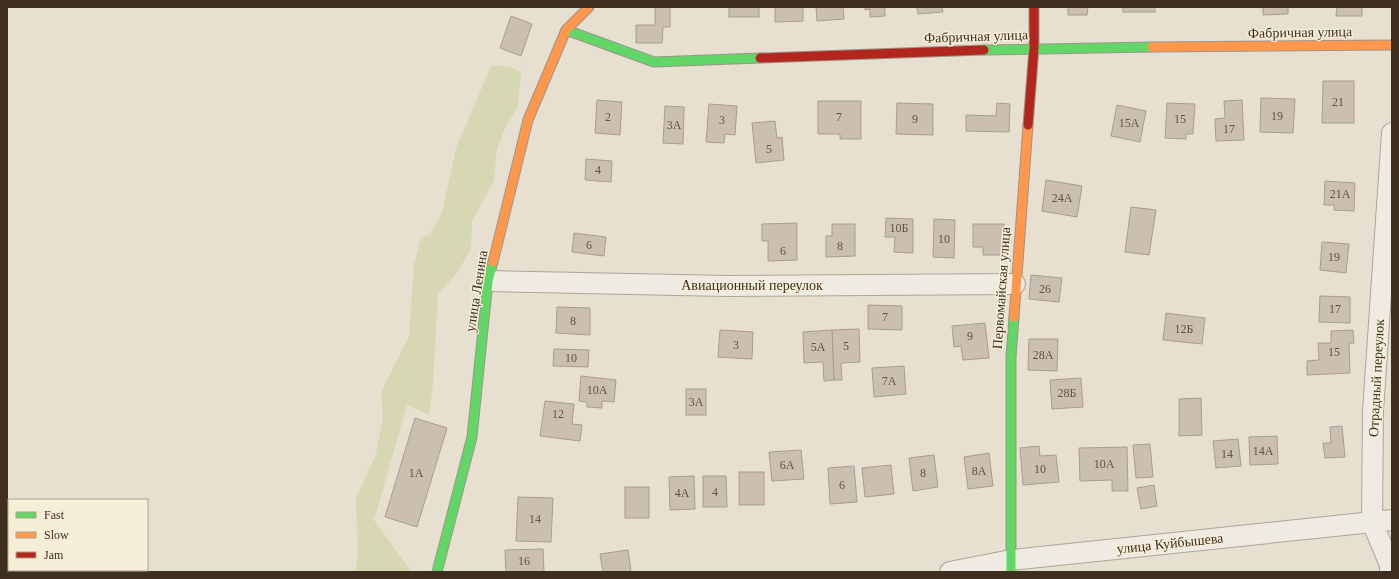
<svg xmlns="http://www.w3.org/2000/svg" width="1399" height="579" viewBox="0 0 1399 579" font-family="'Times New Roman',serif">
<rect width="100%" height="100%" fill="#e7e0d1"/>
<!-- green -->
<path fill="#d6d7b3" d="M491 66H509L521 72 518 107 506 126 497 149 494 181 472 221 471 249 457 273 438 294 433 384 429 415 407 405 374 520 410 570 409 572H355L358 557 356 498 376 454 383 418 381 392 409 336 414 265 421 237 430 235 442 213 456 148Z"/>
<!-- building -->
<g fill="#cbbfb2" stroke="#a89c90">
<path d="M655 7H670V27H663L662 43H636V25H655Z"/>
<rect x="729" y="7" width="30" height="10"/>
<path d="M775 7H803V21L775 22Z"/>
<path d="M816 7H843L844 19 817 21Z"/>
<path d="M865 7H885V16L870 17V9L865 10Z"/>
<path d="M917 7H942L943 12 918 14Z"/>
<path d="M1068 7H1088L1087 15H1068Z"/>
<rect x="1123" y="7" width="32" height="5"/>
<path d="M1263 7H1288V14L1263 15Z"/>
<path d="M1337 7H1362V16H1336Z"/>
<path d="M511 16 532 24 521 56 500 48Z"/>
<path d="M1323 81H1354V123H1322Z"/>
<path d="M1261 98 1295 99 1293 133 1260 132Z"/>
<path d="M597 100 622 102 620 135 595 133Z"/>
<path d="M1242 100 1244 140 1216 141 1215 119 1225 118 1224 101Z"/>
<path d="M818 101H861V139H840V134H818Z"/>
<path d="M897 103 933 104V135L896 134Z"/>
<path d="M997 103 1010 104 1009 132 966 131V115L996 116Z"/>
<path d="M1167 103 1195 104 1193 134H1186V139L1165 138Z"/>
<path d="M709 104 737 106 735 135 725 134 724 143 706 142Z"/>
<path d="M1117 105 1146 111 1140 142 1111 136Z"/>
<path d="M665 106 684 107 683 144 663 143Z"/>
<path d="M775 121 777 138 782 137 784 160 756 163 752 123Z"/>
<path d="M586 159 612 161 611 182 585 180Z"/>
<path d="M1046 180 1082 186 1077 217 1042 211Z"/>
<path d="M1325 181 1355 183 1354 211 1334 210V205H1324Z"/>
<path d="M1131 207 1156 210 1149 255 1125 252Z"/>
<path d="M886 218 913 219V253L894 252 895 237H885Z"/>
<path d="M934 219 955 220 954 258 933 257Z"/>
<path d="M797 223V260L768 261V241H762V224Z"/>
<path d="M832 224H855V256L826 257V236H832Z"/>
<path d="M973 224H1004V255H983V247H973Z"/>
<path d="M574 233 606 237 604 256 572 252Z"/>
<path d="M1322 242 1349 244 1346 273 1320 270Z"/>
<path d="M1031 275 1062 278 1059 302 1029 299Z"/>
<path d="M1320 296 1350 297V323L1319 322Z"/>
<path d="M868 305 902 306V330L868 329Z"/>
<path d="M557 307 590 308V335L556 333Z"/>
<path d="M1166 313 1205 318 1202 344 1163 340Z"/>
<path d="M985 323 989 358 963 360 961 346 954 347 952 326Z"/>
<path d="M859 329 860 362 841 363 842 380H834L832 330Z"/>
<path d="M720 330 753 332 752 359 718 357Z"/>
<path d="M832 330 834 380 824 381 823 362 804 363 803 332Z"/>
<path d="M1353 330 1354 343H1349L1350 373 1307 375V361L1319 360 1318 343H1331V331Z"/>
<path d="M1029 339H1058L1057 371 1028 370Z"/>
<path d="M554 349 589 350 588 367 553 366Z"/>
<path d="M904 366 906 394 874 397 872 368Z"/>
<path d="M581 376 616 380 614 402 602 401V408L587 407V402L579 401Z"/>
<path d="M1081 378 1083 407 1052 409 1050 380Z"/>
<rect x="686" y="389" width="20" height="26"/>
<path d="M1201 398 1202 435 1179 436V399Z"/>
<path d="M545 401 574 404 572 424 582 425 580 441 540 436Z"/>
<path d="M415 418 447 428 417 527 385 517Z"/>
<path d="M1342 426 1345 457 1325 458 1323 443H1331L1330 427Z"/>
<path d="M1277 436 1278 464 1250 465 1249 437Z"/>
<path d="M1238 439 1241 466 1216 468 1213 441Z"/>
<path d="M1150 444 1153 477 1136 478 1133 445Z"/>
<path d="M1039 446 1040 456 1056 455 1059 482 1023 485 1020 448Z"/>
<path d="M1127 447 1128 491H1112V480L1080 481 1079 448Z"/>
<path d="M801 450 804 479 772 481 769 452Z"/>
<path d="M989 453 993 486 968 489 964 457Z"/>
<path d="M934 455 938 487 913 491 909 458Z"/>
<path d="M891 465 894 494 865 497 862 468Z"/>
<path d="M854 466 857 502 830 504 828 468Z"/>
<rect x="739" y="472" width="25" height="33"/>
<path d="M694 476 695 509 670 510 669 477Z"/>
<path d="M703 476H726L727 507H703Z"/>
<path d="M1154 485 1157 506 1141 509 1137 488Z"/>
<rect x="625" y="487" width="24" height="31"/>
<path d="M518 497 553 498 551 542 516 541Z"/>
<path d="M543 549 544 572H506L505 550Z"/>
<path d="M628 550 631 572H603L600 554Z"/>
</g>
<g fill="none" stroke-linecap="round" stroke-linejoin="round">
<defs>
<g id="street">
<path d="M488 281 727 286 1015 284"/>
<path d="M950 572 1011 560 1392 520"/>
<path d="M1390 572V565L1372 522 1373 411 1392 133"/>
</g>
<g id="fast">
<path d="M566 30 654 62 760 58"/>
<path d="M984 50 1152 47"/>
<path d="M437 572 472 437 488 281 493 262"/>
<path d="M1011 572V357L1014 317"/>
</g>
<g id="slow">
<path d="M1152 47 1392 45"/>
<path d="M493 262 528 120 566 30 589 7"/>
<path d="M1014 317 1028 125"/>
</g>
<g id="jam">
<path d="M760 58 984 50"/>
<path d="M1028 125 1034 48V7"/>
</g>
</defs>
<!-- street casing -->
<use href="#street" stroke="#ada599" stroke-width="22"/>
<!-- fast casing -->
<use href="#fast" stroke="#9c958a" stroke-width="11"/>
<!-- slow casing -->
<use href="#slow" stroke="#9c958a" stroke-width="11"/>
<!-- jam casing -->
<use href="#jam" stroke="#9c958a" stroke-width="11"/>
<!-- street -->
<use href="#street" stroke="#efebe3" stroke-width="20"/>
<!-- fast -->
<use href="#fast" stroke="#63d668" stroke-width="9"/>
<!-- slow -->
<use href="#slow" stroke="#ff974d" stroke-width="9"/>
<!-- jam -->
<use href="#jam" stroke="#b3261e" stroke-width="9"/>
</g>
<g text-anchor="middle" stroke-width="3" stroke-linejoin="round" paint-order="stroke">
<!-- number labels -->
<g font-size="12" fill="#605244">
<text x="1338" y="106">21</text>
<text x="1277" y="120">19</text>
<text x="608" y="121">2</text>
<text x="839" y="121">7</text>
<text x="915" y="123">9</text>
<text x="1180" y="123">15</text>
<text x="722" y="124">3</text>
<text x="1129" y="127">15А</text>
<text x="674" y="129">3А</text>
<text x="1229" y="133">17</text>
<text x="769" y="153">5</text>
<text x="598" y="174">4</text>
<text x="1340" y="198">21А</text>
<text x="1062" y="202">24А</text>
<text x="899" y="232">10Б</text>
<text x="944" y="243">10</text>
<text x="589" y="249">6</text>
<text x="840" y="250">8</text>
<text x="783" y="255">6</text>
<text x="1334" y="261">19</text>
<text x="1045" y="293">26</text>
<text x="1335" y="313">17</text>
<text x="885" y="321">7</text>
<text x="573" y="325">8</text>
<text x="1184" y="333">12Б</text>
<text x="970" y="340">9</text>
<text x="736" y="349">3</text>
<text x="846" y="350">5</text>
<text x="818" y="351">5А</text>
<text x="1334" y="356">15</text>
<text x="1043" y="359">28А</text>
<text x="571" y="362">10</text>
<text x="889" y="385">7А</text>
<text x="597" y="394">10А</text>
<text x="1067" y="397">28Б</text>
<text x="696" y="406">3А</text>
<text x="558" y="418">12</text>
<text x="1263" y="455">14А</text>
<text x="1227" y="458">14</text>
<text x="1104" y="468">10А</text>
<text x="787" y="469">6А</text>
<text x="1040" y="473">10</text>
<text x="979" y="475">8А</text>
<text x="416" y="477">1А</text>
<text x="923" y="477">8</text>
<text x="842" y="489">6</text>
<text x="715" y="496">4</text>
<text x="682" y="497">4А</text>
<text x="535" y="523">14</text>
<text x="524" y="565">16</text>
</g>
<!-- street labels -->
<g font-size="14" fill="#3d2e20" stroke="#f7eed8">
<text transform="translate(1300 32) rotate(-1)" y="5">Фабричная улица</text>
<text transform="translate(976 36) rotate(-2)" y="5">Фабричная улица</text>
<text x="752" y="290">Авиационный переулок</text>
<text transform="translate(1001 288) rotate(-86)" y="5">Первомайская улица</text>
<text transform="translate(476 291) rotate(-81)" y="5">улица Ленина</text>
<text transform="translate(1376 378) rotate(-87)" y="5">Отрадный переулок</text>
<text transform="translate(1170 543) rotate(-6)" y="5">улица Куйбышева</text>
</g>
</g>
<!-- border -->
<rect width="1399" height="579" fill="none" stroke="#3d2e20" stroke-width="16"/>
<!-- legend -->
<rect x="8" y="499" width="140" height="72" fill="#f7eed8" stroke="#ada18e"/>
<rect x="16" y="512" width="20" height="6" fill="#63d668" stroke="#ada18e"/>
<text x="44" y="519" font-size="12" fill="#3d2e20">Fast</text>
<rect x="16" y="532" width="20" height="6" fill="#ff974d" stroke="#ada18e"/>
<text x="44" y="539" font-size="12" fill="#3d2e20">Slow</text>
<rect x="16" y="552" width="20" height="6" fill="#b3261e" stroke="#ada18e"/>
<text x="44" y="559" font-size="12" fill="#3d2e20">Jam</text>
</svg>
